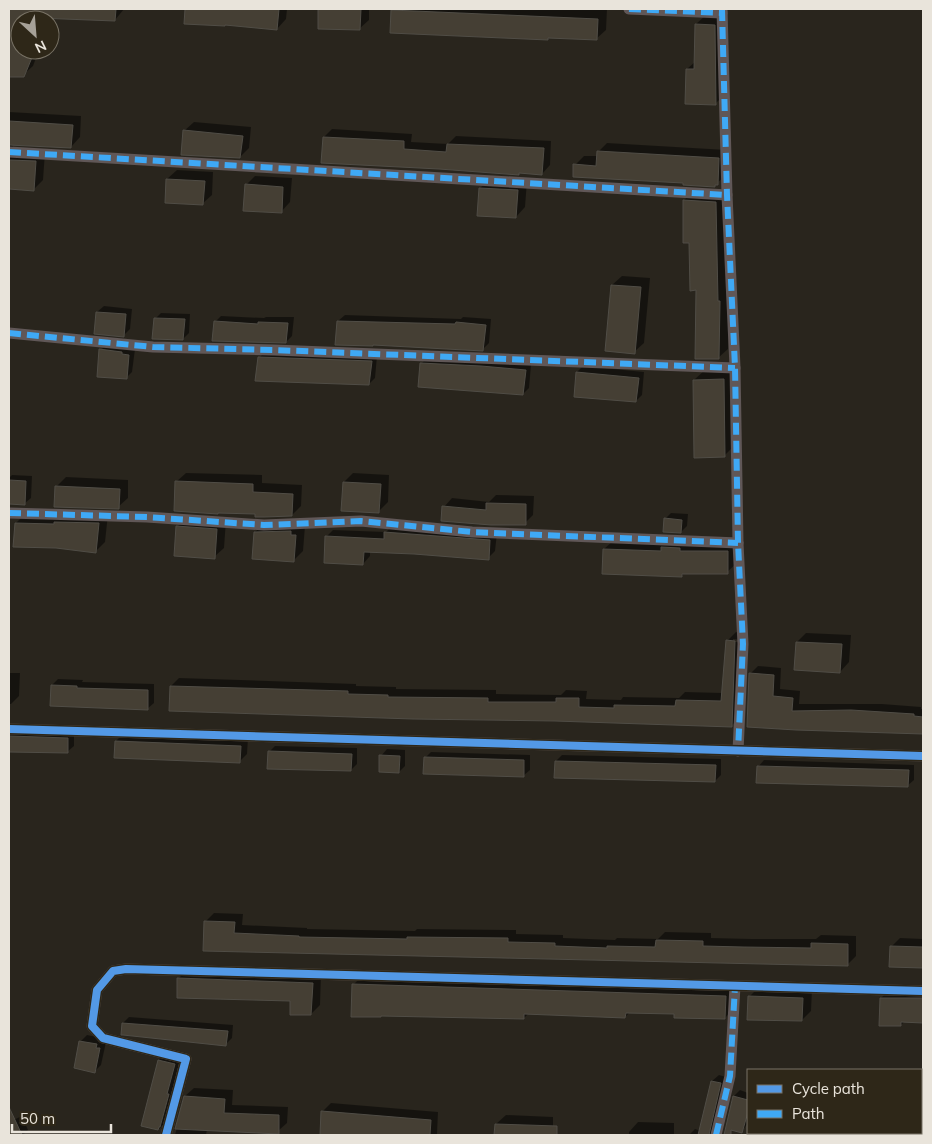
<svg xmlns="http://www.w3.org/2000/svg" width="932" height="1144" viewBox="0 0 932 1144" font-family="Mulish,sans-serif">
<rect width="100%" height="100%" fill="#29251d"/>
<!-- shadow -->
<g fill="#0007" fill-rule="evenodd">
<path d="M9 9H124L115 20 46 17V20H20V50H39L33 66 23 75H9Z"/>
<path d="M186 9H287L286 19 277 29 226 24 225 25 185 23Z"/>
<path d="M320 9H369V20L359 29 319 27Z"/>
<path d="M392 9H607L606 30 596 39 549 37 548 39 391 32Z"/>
<path d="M706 15 724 16 725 94 715 104 687 69 696 61V24Z"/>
<path d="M9 112 81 116 80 137 71 147 12 145 15 150 45 152 43 180 33 190 9 188Z"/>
<path d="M194 122 251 127 249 148 240 157 184 131Z"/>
<path d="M332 129 412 134 411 142 448 144 456 136 551 141 550 165 542 174 520 172 518 174 324 137Z"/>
<path d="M607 143 727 150V174L715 185 575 165 584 156H598V152Z"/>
<path d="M177 170 213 172 212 195 202 204 167 179Z"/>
<path d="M255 176 292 178 290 202 281 212 246 185Z"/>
<path d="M490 179 527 181 525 207 516 217 480 188Z"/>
<path d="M694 191 725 193 729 292 728 349 718 358 697 289 690 242 684 200Z"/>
<path d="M622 276 650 278 644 343 634 352 612 285Z"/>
<path d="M104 306 132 309 130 329 124 335 95 333 97 312Z"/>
<path d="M161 313 190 314 189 333 183 339 155 319Z"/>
<path d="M345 315 461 319 463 317 491 319 489 343 483 349 338 321Z"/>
<path d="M221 316 264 318 266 317H294L292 336 286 342 215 322Z"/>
<path d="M107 344 135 349 132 372 126 378 101 350Z"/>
<path d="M265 352 377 356 375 378 369 384 259 358Z"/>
<path d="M427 358 531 365 529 388 523 394 421 364Z"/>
<path d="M583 366 644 372 642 395 636 401 577 372Z"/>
<path d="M736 367 737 443 724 456 694 380 707 368Z"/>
<path d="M186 473 262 475V483L302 485 301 506 292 515 256 513 176 482Z"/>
<path d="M353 473 389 475 388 502 378 512 344 482Z"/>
<path d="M12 475 32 476 31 498 24 504 9 503V478Z"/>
<path d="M66 477 128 480V498L118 507 57 486Z"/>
<path d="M496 495 534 496 533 515 525 523 444 507 452 498 489 502Z"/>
<path d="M671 513 688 514 687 526 681 532 665 519Z"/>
<path d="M25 514H108L105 542 96 551 16 523Z"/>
<path d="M186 518 226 520 224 548 214 557 177 527Z"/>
<path d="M265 523 305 526 303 551 294 560 255 532Z"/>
<path d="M392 526 497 533 495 551 488 558 370 551V556L363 564 326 537 333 530 386 532Z"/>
<path d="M614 540 736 542 737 563 727 572 684 573 682 576 604 549Z"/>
<path d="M736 632 743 633 740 718 731 726 171 686 179 678 356 684V686L396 687V689L496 690V694L561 695 566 690 587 691 586 699 621 700 623 697 679 698 685 692 723 693 727 641ZM733 639 742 640 741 642H733Z"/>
<path d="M806 633 851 635 849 662 840 672 797 642Z"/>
<path d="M758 666 781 668 780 689 800 691 799 704H882L921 707V709H923V732L748 726 750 674Z"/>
<path d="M9 673H20L19 696 11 704H9Z"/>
<path d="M58 679 83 680 82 682 154 684V703L147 709 52 685Z"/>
<path d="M9 728 74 733V746L67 752 9 750Z"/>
<path d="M123 734 248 738 247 754 240 761 116 741Z"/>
<path d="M275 746 357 748V764L351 770 269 752Z"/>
<path d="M387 749 405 750V766L399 772 381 756Z"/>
<path d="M431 752 530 755V770L523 776 425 758Z"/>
<path d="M562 755 721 759V775L715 781 556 761Z"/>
<path d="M764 760 914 765V780L907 786 758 767Z"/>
<path d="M214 913 243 914 242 925 307 928V929L415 931 417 929 516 930V934L563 935V938L615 940 617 938 658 939 665 932 711 933V938L752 939H816L821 935 856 936V956L847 965 204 950 205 922Z"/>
<path d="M900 938 923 939V966H890L891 947Z"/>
<path d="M187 970 321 975 320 1005 311 1014 292 1000 179 978Z"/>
<path d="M363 975 735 987 734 1008 725 1018 676 1013 631 1011 625 1017 529 1013 524 1018 353 985Z"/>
<path d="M759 987 812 989 811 1011 802 1020 749 997Z"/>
<path d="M890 989 923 990V1021H905L901 1025 881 998Z"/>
<path d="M129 1017 233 1025 232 1038 226 1044 123 1023Z"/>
<path d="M87 1035 102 1038 106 1042 101 1065 95 1071 81 1041Z"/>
<path d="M165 1054 180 1058 165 1123 159 1129 143 1125 159 1060Z"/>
<path d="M719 1075 726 1077 713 1135H689L695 1129 701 1131 712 1081Z"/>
<path d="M194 1088 233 1090 232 1105 288 1107 287 1123 278 1131 207 1129 206 1135H175L185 1096Z"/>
<path d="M740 1090 748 1093V1123L742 1131 734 1096Z"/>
<path d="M331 1103 438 1112 437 1134 321 1135 323 1111Z"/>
<path d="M506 1115 553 1117V1135H496V1124Z"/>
<path d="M22 1116 28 1130 23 1135H9V1122Z"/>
<path d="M638 1122 674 1123V1135H629V1132Z"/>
<path d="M811 1133H880V1135H809Z"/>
</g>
<!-- building -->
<g fill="#453f34" stroke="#504d46">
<path d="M9 9H116L115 21 38 18V20H20V50H35L24 77H9Z"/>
<path d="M185 9H279L277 30 225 25V26L184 24Z"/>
<path d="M318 9H361L360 30 318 29Z"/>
<path d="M391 10 598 19 597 40 548 38V40L390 33Z"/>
<path d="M695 24 715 25 716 105 685 104 686 69H694Z"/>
<path d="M9 121 73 125 71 148 9 145Z"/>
<path d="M183 130 243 136 240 158 181 155Z"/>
<path d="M323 137 404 141V149L446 152 447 144 544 148 542 175 519 173V175L439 169 321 163Z"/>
<path d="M597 151 719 158 718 185H715V187L683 185V183L573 177V164L596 166Z"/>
<path d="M9 160 36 161 34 191 9 189Z"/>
<path d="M166 179 205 181 203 205 165 203Z"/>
<path d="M245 184 283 187 282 213 243 211Z"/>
<path d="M479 188 518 190 516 218 477 216Z"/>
<path d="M683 200 716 202 718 301H720L719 359H695L696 290 690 291 689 243H683Z"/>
<path d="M611 285 641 287 635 354 605 351Z"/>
<path d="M96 312 126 314 124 337 94 334Z"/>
<path d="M154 318 185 319 183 340 152 339Z"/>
<path d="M214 321 258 324V322L288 323 286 343 212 341Z"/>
<path d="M337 321 455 324 456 322 486 325 483 351 373 345V346L335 345Z"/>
<path d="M99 349 122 352V354L129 355 127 379 97 377Z"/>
<path d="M258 357 372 361 369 385 255 381Z"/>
<path d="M420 363 481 366 526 370 523 395 418 387Z"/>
<path d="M576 372 639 378 636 402 574 397Z"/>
<path d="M724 379 725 457 694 458 693 380Z"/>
<path d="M9 480 26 481 25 505 9 504Z"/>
<path d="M175 481 253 484V492L293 494 292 516 264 517H255V514L218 513V514L174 511Z"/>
<path d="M343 482 381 484 379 513 341 511Z"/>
<path d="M55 486 120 489 119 509 54 507Z"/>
<path d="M486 503 526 504V525H491L441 521 442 506 486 510Z"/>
<path d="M664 518 682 520 681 533 663 532Z"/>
<path d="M54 522 99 523 96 553 56 548 13 547 15 523 54 524Z"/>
<path d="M176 526 217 529 215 559 174 556Z"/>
<path d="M291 531V535H296L294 562 252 559 254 532Z"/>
<path d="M384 532 490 540 489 560 414 554 364 552 363 565 324 563 325 536 384 539Z"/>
<path d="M661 547 680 548V551H728V574H682V577L602 574 603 549 661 551Z"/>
<path d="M726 640 735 641 732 727 555 721 413 719 169 711 170 686 348 691V694L388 695V697L488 698V702H556V698H579V707L614 708V705L675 706 676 700 721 701Z"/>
<path d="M796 642 842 644 840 673 794 670Z"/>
<path d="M749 673 774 675 773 696 793 698 792 711 851 710 914 714V716L923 717V734L796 730 747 727Z"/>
<path d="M51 685 77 686V688L148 690V710L50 706Z"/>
<path d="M9 736 68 738V753L9 752Z"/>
<path d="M115 741 241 746 240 763 114 758Z"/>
<path d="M268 751 352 754 351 771 267 769Z"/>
<path d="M379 755 400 756 399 773 379 772Z"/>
<path d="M424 757 524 760V777L423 774Z"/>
<path d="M555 761 716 765 715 782 554 778Z"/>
<path d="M757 766 909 770 908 787 756 783Z"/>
<path d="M204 921 235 922 234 933 299 936V937L407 939V937L508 938V942L555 943V946L607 948V946L655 947 656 940 703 941V946L743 947 811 948V943L848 944V966L203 951Z"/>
<path d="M890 946 923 947V968L889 967Z"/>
<path d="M177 978 313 983 311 1015H290V1001L177 998Z"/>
<path d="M352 984 726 996 725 1019 674 1018V1014L626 1013 625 1018 524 1014V1019L381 1016V1017H351Z"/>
<path d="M748 996 803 998 802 1021 747 1020Z"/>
<path d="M880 998H923V1023L901 1022V1026H879Z"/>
<path d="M122 1023 228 1031 226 1046 123 1035H121Z"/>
<path d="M79 1041 97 1044 96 1048H100L95 1073 74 1068Z"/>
<path d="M158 1060 175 1064 167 1094H169L160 1127H159L158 1130 141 1126Z"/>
<path d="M711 1081 721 1083 709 1135H698Z"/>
<path d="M184 1096 225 1099 224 1113 279 1115V1134L175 1129Z"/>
<path d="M733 1096 748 1100V1112L742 1133 731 1130V1135H724Z"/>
<path d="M9 1107 22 1135H9Z"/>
<path d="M321 1111 431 1120 430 1135H320Z"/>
<path d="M495 1124 557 1126V1135H494Z"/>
</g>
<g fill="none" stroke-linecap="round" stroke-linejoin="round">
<!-- street -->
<g stroke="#605757" stroke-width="11">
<path d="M629 9 722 13"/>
<path d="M722 9 727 195 735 367 738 543 743 644 738 751"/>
<path d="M9 152 727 195"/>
<path d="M9 333 153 347 274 350 735 368"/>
<path d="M9 513 147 517 264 525 361 521 472 532 738 543"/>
<path d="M9 729 923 756"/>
<path d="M166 1135 186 1059 103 1038 92 1026 97 990 113 971 126 969 923 991"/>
<path d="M716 1135 730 1076 735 986"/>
</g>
<!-- quiet -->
<g stroke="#3fa9f5" stroke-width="6" stroke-dasharray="12 6" stroke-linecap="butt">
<path d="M629 9 722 13"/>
<path d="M722 9 727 195 735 367 738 543 743 644 738 751"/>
<path d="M9 152 727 195"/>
<path d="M9 333 153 347 274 350 735 368"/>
<path d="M9 513 147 517 264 525 361 521 472 532 738 543"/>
<path d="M716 1135 730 1076 735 986"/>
</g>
<defs>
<g id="cycleway">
<path d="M9 729 923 756"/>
<path d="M166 1135 186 1059 103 1038 92 1026 97 990 113 971 126 969 923 991"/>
</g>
</defs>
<!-- cycleway casing -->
<use href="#cycleway" stroke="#2e2718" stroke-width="11"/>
<!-- cycleway -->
<use href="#cycleway" stroke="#5399e6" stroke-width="8"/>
</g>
<!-- border -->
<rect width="932" height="1144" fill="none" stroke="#e9e4db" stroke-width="20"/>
<!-- legend -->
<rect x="747" y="1069" width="175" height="65" fill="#2e2718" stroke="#797366"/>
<rect x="757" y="1085" width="25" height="8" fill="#5399e6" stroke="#797366"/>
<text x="792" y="1094" font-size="15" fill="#e9e4db">Cycle path</text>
<rect x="757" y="1110" width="25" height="8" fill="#3fa9f5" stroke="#797366"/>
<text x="792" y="1119" font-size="15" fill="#e9e4db">Path</text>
<!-- north arrow -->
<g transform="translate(35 35) rotate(154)"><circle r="24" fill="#2e2718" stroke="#797366"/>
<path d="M0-4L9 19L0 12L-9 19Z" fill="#a6a198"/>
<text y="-8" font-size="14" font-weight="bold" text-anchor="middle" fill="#e9e4db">N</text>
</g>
<!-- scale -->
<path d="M12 1124v8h99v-8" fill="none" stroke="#e9e4db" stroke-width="2.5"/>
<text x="20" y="1124" font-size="15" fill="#e9e4db" stroke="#2e2718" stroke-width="4" paint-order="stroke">50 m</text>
</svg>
